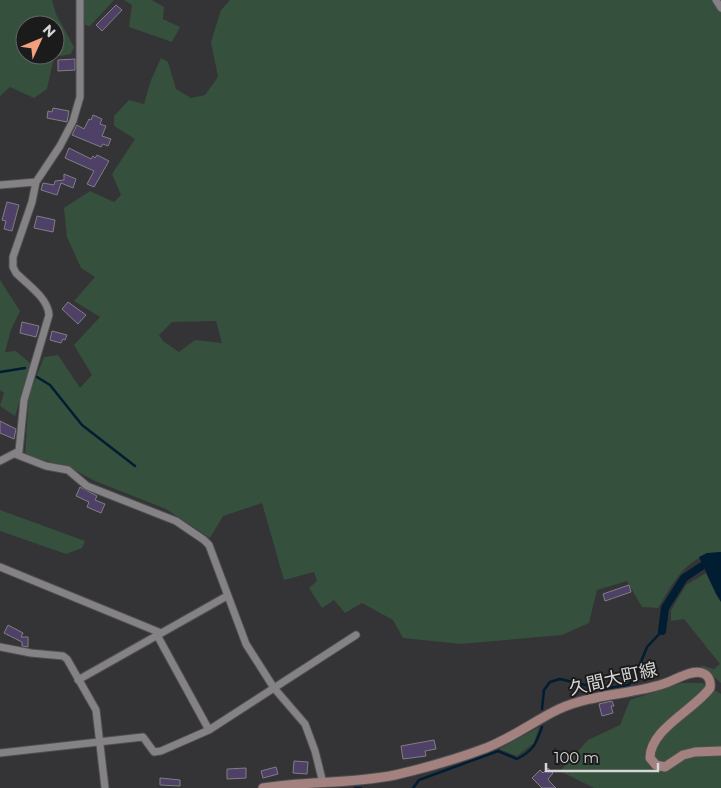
<svg xmlns="http://www.w3.org/2000/svg" width="721" height="788" font-family="Montserrat,'Noto Sans JP',sans-serif">
  <rect width="100%" height="100%" fill="#343336"/>
  <path fill="#36503e" fill-rule="evenodd" d="M0,0H52L56,14L74,47L71,54L54,57L47,89L34,98L10,87L0,96ZM25,25H55V55H25Z
    M82,0H114L90,26L85,25Z
    M124,0H152L164,7L163,19L180,27L172,42L129,27L132,5Z
    M230,0H721V552C686,555 675,581 658,608L642,607L627,581L597,590L589,623L562,635L461,644L403,638L393,620L362,603L345,613L334,600L322,608L309,588L317,581L314,572L284,580L262,503L223,516L210,538L166,509L95,481L69,467L25,455L29,395L44,357L58,355L80,388L92,375L74,345L100,317L74,301L95,277L81,268L67,237L64,208L90,191L114,202L121,195L112,174L135,139L114,126V116L129,100L144,104L151,80L161,58L168,62L176,89L191,98L205,95L218,77L211,42L221,10ZM216,321L222,343L195,340L179,352L163,341L159,335L172,322Z
    M0,280L20,311L11,330L5,352L16,351L31,364L15,416L0,406L4,393L0,390Z
    M0,510L85,541L82,548L66,554L0,531Z
    M706,573L721,602V683L700,665L714,669L720,664L684,619L671,621V610L686,585Z
    M682,683H702L721,694V788H594L560,771L588,740L620,725L630,700Z
    M539,727L534,743L517,756L499,749Z"/>
  <path fill="#001d32" d="M721,552V602L716,594L699,557L707,553Z"/>
  <g fill="none" stroke-linecap="round" stroke-linejoin="round">
    <path stroke="#001d32" stroke-width="2.5" d="M0,372L25,368
      M37,377L50,385L82,425L135,466
      M542,709L544,690L550,682L560,679L602,689L628,685L634,679L647,647L662,631
      M355,788H361
      M413,788L419,780L498,751L517,759C534,750 536,744 542,727"/>
    <path stroke="#001d32" stroke-width="8" d="M662,631L665,608L684,578L702,566"/>
  </g>
  <path fill="#4f4068" stroke="#807f82" d="M116,5L122,10L102,31L96,25Z
    M75,59V70L58,71V60Z
    M53,108L69,111L67,122L47,118L48,111L52,112Z
    M93,115L102,119L100,124L106,126L102,136L111,139L108,146L103,144L101,147L72,135L77,125L84,129L89,119L91,120Z
    M69,148L91,159L93,156L95,158L97,155L109,161L94,187L87,184L94,171L65,158Z
    M64,174L76,179L73,188L61,183L57,195L41,190L43,183L54,185L55,181L64,180Z
    M7,202L19,205L12,231L4,229L6,221L2,220Z
    M37,216L55,220L53,232L34,228Z
    M68,302L86,315L78,324L62,309Z
    M22,322L39,326L36,337L20,333Z
    M52,331L67,335L65,340L63,339L61,343L50,340Z
    M0,421L16,429L14,439L0,433Z
    M80,487L97,496L95,500L105,504L101,513L87,507L89,502L76,496Z
    M629,585L631,592L605,601L603,594Z
    M8,625L23,633L21,637H28V647L22,646V642L4,633Z
    M612,701L614,706H611L613,713L602,716L599,704Z
    M434,740L436,749L425,751L426,756L403,759L401,746Z
    M294,761L308,762L307,774L293,773Z
    M276,767L278,774L263,778L261,771Z
    M246,768V778L227,779V769Z
    M548,768L553,773L548,779L550,782L556,788H542L532,778L540,770L543,773Z
    M160,778L180,780V786L160,785Z"/>
  <g fill="none" stroke-linecap="round" stroke-linejoin="round">
    <defs>
      <path id="street" d="M716,0L721,8
        M0,185L36,182
        M15,454L46,466L68,470L87,486L176,521L204,540L209,545L246,644L274,688L305,724L315,751L323,783
        M0,461L19,451L24,400L49,315C48,298 28,285 16,273L13,267V257L32,202L36,182L60,146L73,121L80,97V0
        M0,567L161,633
        M157,635L209,730
        M0,647L31,653L63,656L67,659L96,710L105,788
        M78,680L227,596
        M0,753L143,737L154,752L161,751L209,730L356,635"/>
      <path id="secondary" d="M263,788C306,781 351,784 395,775C425,768 457,759 486,748C512,738 534,721 559,709C592,694 629,695 663,684C674,681 691,669 702,673C709,675 711,682 710,688C694,710 650,729 650,758L656,765L665,767L683,755L695,752L721,751"/>
    </defs>
    <use href="#street" stroke="#504f51" stroke-width="9"/>
    <use href="#secondary" stroke="#504f51" stroke-width="11"/>
    <use href="#street" stroke="#848285" stroke-width="7"/>
    <use href="#secondary" stroke="#a2817e" stroke-width="9"/>
  </g>
  <g text-anchor="middle" stroke-width="4" stroke-linejoin="round" paint-order="stroke">
    <g font-size="18" fill="#d6d5d7" stroke="#1c1b1c">
      <text transform="translate(613 679) rotate(-13)" y="6">久間大町線</text>
    </g>
  </g>
  <g transform="translate(40 40) rotate(46)"><circle r="24" fill="#1c1b1c" stroke="#666567"/>
  <path d="M0-4L9 19L0 12L-9 19Z" fill="#f2a080"/>
  <text y="-8" font-size="14" font-weight="bold" text-anchor="middle" fill="#d6d5d7">N</text>
  </g>
  <path d="M546 763v8h112v-8" fill="none" stroke="#d6d5d7" stroke-width="2.5"/>
  <text x="554" y="763" font-size="15" fill="#d6d5d7" stroke="#1c1b1c" stroke-width="4" paint-order="stroke">100 m</text>
</svg>
